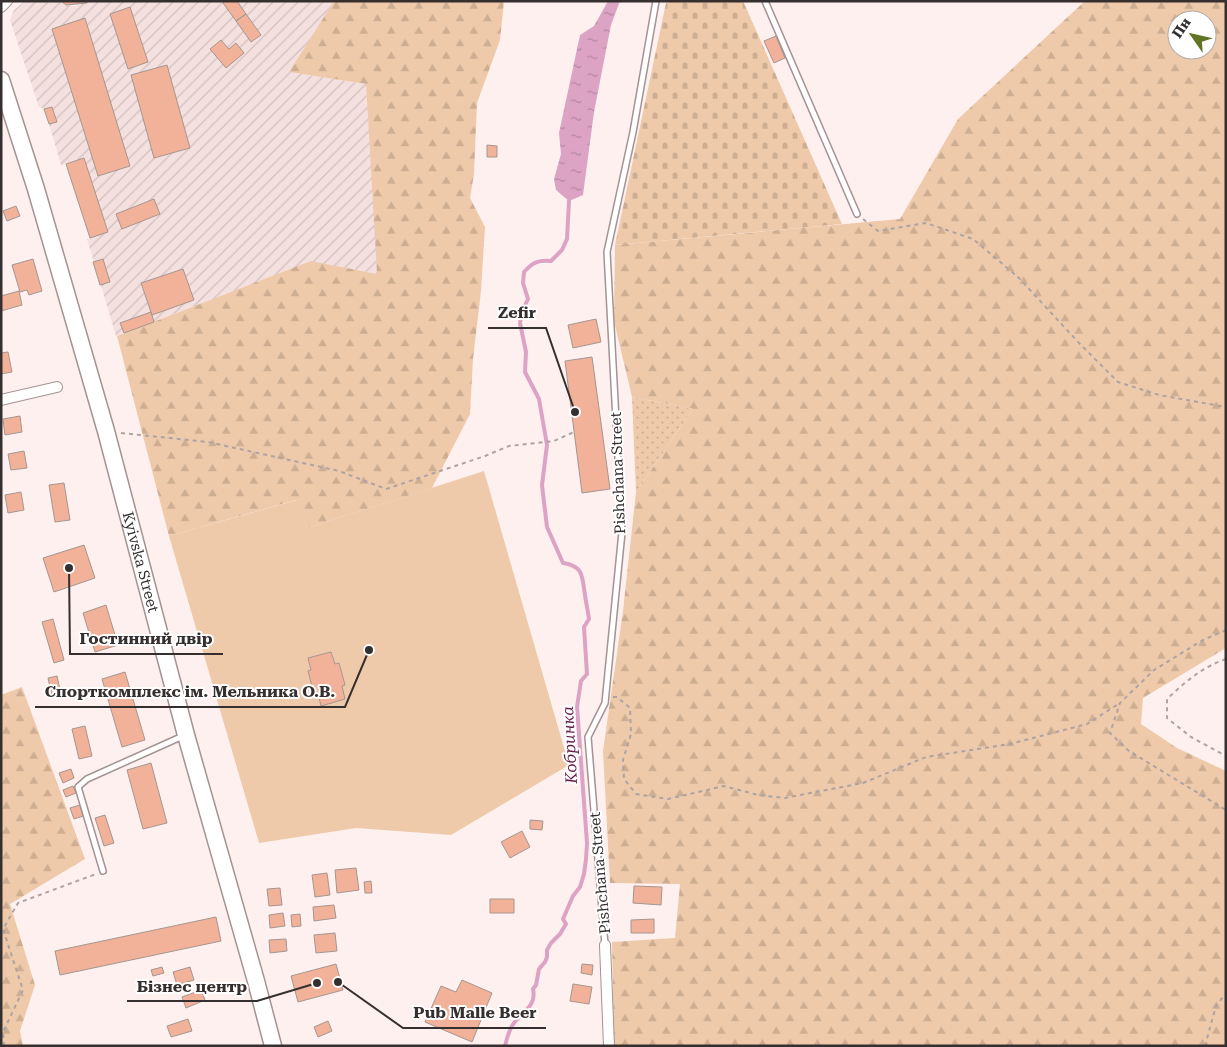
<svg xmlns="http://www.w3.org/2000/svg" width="1227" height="1047" font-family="'Roboto Serif',serif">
  <defs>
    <pattern id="industrial-furrows" width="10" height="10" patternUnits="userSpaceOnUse" patternTransform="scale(1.25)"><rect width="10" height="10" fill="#f4e0de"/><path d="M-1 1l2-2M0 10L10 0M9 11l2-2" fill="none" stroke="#d2c0bf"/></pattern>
    <pattern id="forest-firs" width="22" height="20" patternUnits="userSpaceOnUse" patternTransform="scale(1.25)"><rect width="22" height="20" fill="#efcaaa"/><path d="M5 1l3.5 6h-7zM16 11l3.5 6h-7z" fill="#ceae93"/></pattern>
    <pattern id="cemetery-stones" width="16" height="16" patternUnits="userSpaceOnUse" patternTransform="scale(1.25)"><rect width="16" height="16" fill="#efcaaa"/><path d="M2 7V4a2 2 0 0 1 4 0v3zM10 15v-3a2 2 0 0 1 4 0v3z" fill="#ceae93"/></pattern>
    <pattern id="park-dots" width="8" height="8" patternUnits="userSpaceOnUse" patternTransform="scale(1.25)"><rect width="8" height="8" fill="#efcaaa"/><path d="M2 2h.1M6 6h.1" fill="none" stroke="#ceae93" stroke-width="1.8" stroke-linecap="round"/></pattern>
    <pattern id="water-ripples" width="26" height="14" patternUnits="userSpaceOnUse" patternTransform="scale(1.25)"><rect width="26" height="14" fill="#dda3c5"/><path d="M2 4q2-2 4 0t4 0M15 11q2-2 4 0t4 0" fill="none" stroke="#b485a0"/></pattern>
  </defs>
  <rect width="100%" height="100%" fill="#fef0ef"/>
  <path fill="url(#industrial-furrows)" d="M25,1H61L66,5L74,6L95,1H334L290,72L366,84L378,274L311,262L116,336L87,239L90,238L66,164L61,165L49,124L57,122L52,107L44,109L39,107L10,20L14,10Z"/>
  <path fill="#efcaaa" d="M484,471L569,765L451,835L356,828L259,843L169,536L297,500L307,528Z"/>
  <path fill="url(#forest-firs)" fill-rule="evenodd" d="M334,1H504L500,40L477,103L474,174L470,198L485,227L481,291L473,359L470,414L432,488L307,528L296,500L169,536L117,336L311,261L377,274L366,84L289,72Z
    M1085,1H1226V648L1143,698L1141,724L1177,748L1226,771V1046H614L612,942L675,938L680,884L610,883L603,751L623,611L636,492L693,409L632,397L614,321L615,245L900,219L958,119ZM1177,20H1207V50H1177Z
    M22,687L85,859L10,904L35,985L20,1031L23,1046H1V695Z"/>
  <path fill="url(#cemetery-stones)" d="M675,1H743L842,224L615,245L666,3Z"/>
  <path fill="url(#park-dots)" d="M632,397L693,409L636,492Z"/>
  <path fill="url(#water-ripples)" d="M608,1H620L611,25L594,112L583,195L569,201L556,190L554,179L561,154L559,133L580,35L594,26Z"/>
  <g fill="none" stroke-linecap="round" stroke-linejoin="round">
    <path stroke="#dda3c5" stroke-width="4" d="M505,1046C507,1038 509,1029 514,1023C522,1012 537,1006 533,989L536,985L539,969L545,962L547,957V950L551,943L560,934L566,924L563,919L573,896L580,887L584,874L586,859L587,843L577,707L581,681L587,674L584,627L589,619C588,611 586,603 585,595C582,577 584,566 563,563L547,527L542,485L547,445L539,399L525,372L526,352L520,323L522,312L528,299L523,283L524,272C533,262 538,260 551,261L562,250L567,239L569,201"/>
  </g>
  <path fill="#f1b299" stroke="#a59690" d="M61,1H87V3L66,5Z
    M225,1H237L246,14L236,21L223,3Z
    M130,7L148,62L128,69L110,14Z
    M246,14L261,35L251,42L236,21Z
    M85,18L130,166L98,176L52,29Z
    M776,36L785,58L774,63L764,41Z
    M221,40L229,49L236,43L244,53L226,68L210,49Z
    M167,65L190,148L154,158L131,75Z
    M52,107L57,122L49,124L44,109Z
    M487,145L497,146V157H487Z
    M84,158L108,232L90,238L66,164Z
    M154,199L160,214L122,229L116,214Z
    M16,206L20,216L7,221L3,211Z
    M33,259L42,291L29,295L27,290L20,292L12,265Z
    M103,259L110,282L100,285L93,262Z
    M183,269L194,300L152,315L141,283Z
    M19,291L22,305L1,311V296Z
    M151,312L154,322L124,333L120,323Z
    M596,319L601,342L573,348L568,325Z
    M8,352L12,372L1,374V353Z
    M592,357L610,489L582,493L565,361Z
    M20,416L22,432L5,435L3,419Z
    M24,451L27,468L11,470L8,454Z
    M64,483L70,520L55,522L49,485Z
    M21,492L24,510L8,513L5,495Z
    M84,545L95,578L54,592L43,558Z
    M106,605L118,645L95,652L83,613Z
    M53,619L64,660L54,663L42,622Z
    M331,652L335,664L339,663L345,685L342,686L345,699L321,706L318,693L314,694L308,671L311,670L308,658Z
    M125,672L145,740L122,747L102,679Z
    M57,676L61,694L52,696L48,678Z
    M85,726L92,756L79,759L72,729Z
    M151,763L167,823L143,829L127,770Z
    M71,769L74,778L63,783L59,773Z
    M73,786L76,793L66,797L63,790Z
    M80,805L83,816L74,819L70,808Z
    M105,815L114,843L104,846L95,818Z
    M530,820L543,821L542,830L530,829Z
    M522,831L530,847L510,858L501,842Z
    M356,868L359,890L337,893L335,870Z
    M327,873L330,895L315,897L312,875Z
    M371,881L372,893H365L364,882Z
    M634,886L662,887L661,905L633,903Z
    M280,888L282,905L269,906L267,889Z
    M490,899H514V913H490Z
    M334,905L336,918L314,921L313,907Z
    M283,913L285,926L270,928L269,915Z
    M300,914L301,926L292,927L291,915Z
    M216,917L221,941L60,975L55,951Z
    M654,919V933H631V920Z
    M335,933L337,951L316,953L314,935Z
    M286,939L287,951L270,953L269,940Z
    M336,964L343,990L298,1002L291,976Z
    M582,964L593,965L592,975L581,973Z
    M162,967L164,973L153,976L151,970Z
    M190,967L194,980L177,985L173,972Z
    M462,980L492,993L472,1042L425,1022L441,986L456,992Z
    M573,984L592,987L589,1004L570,1001Z
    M201,990L205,1000L186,1008L182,997Z
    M188,1019L192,1031L171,1037L167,1026Z
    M328,1021L332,1031L318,1037L314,1027Z"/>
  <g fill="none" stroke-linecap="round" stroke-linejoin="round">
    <defs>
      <path id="service" d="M765,1L857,214
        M103,871L78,787L87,779L183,736
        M605,945L588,737L605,703L622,532L607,252L633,132L656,1"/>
      <path id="minor" d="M1,7L7,1
        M1,400L57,387
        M605,945L609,1046"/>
      <g id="primary">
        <path id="s1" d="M1,80L36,189L106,431L186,735L256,981L273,1046"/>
      </g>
    </defs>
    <use href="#service" stroke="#a39392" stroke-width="8"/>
    <use href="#minor" stroke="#a39392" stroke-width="12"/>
    <use href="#primary" stroke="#a39392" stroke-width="19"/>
    <path stroke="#aea3a3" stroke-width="2" stroke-dasharray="4 4" stroke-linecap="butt" d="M863,219L878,231L926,223L973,239L1018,277L1079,343L1118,382L1159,395L1226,407
      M121,433L208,442L339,471L386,489L485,456L509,446L554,441L574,432
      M1226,630L1203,640L1154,670L1120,703L1110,733L1129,751L1226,810
      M1226,659C1202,667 1184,683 1167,699V718L1191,737L1226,756
      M613,697H617L630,708L631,734L623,760L624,779L636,794L668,799L724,786L758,795L785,798L863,783L926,757L1010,744L1087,724L1120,703
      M4,1046L3,1032L23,990L3,929L18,903L96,874
      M1207,1046L1206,1042L1216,1006L1226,993"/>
    <use href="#service" stroke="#fff" stroke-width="5"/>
    <use href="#minor" stroke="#fff" stroke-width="10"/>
    <use href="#primary" stroke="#fff" stroke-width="16"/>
  </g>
  <g text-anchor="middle" stroke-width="4" stroke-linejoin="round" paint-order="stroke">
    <g font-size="15" fill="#362f2f" stroke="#fff">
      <text transform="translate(618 473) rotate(-92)" y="5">Pishchana Street</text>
      <text dy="5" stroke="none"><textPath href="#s1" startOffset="502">Kyivska Street</textPath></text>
      <text transform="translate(600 873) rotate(-95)" y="5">Pishchana Street</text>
    </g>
    <g font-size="16" font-style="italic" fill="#631f4c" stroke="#fff">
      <text transform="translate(569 745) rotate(-93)" y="6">Кобринка</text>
    </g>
  </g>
  <path fill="none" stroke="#362f2f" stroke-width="2" d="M575 412L546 328H488M69 568L70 654H223M369 650L345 707H35M317 983L257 1001H127M338 982L403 1028H546"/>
  <g fill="#362f2f" stroke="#fff" stroke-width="2">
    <circle cx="575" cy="412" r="5"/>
    <circle cx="69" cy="568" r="5"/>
    <circle cx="369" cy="650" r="5"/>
    <circle cx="317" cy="983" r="5"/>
    <circle cx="338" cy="982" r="5"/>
  </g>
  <g font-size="16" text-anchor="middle" font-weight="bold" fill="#362f2f" stroke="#fff" stroke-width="4" stroke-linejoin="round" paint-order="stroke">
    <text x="517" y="318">Zefir</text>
    <text x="146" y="644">Гостинний двір</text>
    <text x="190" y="697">Спорткомплекс ім. Мельника О.В.</text>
    <text x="192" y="992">Бізнес центр</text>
    <text x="475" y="1018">Pub Malle Beer</text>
  </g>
  <rect width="1227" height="1047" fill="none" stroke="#362f2f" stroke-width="5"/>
  <g transform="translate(1192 35) rotate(304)"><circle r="24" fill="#ffffff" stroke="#afacac"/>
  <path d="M0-4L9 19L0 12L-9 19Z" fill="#617423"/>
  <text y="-8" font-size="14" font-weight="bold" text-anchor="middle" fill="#362f2f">Пн</text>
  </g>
</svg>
